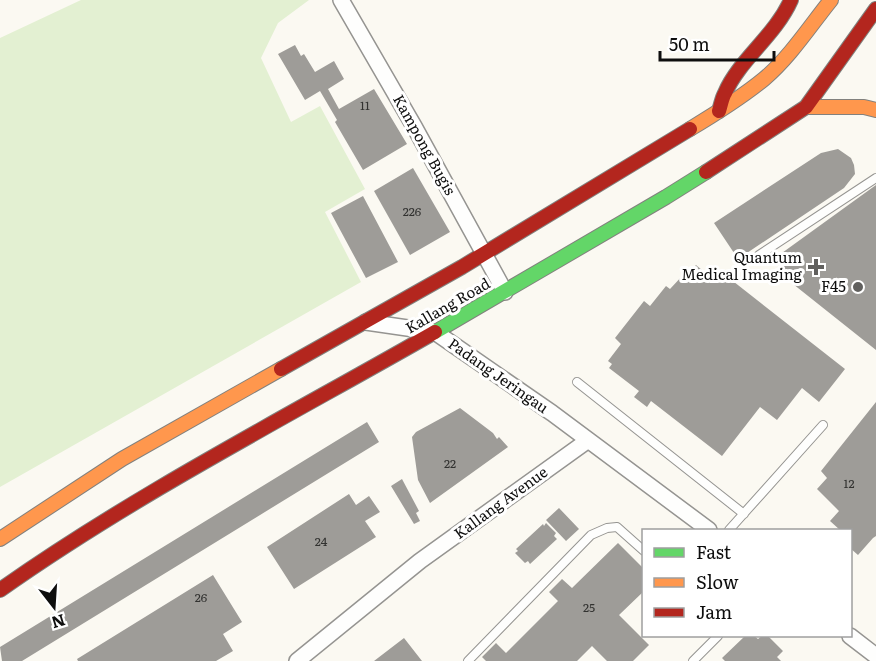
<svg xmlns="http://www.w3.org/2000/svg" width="876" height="661" font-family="Literata,serif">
  <rect width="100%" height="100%" fill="#fbf9f2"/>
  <path fill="#e3f0d2" d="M81,0H309L278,23L261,58L291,122L320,106L365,189L325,212L361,282L0,487V38Z"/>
  <path fill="#9e9c98" d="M295,45L301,56L304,54L315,72L334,61L344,79L328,89L339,109L374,89L407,144L363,170L335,122L337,120L320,91L305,100L278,54Z
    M838,149L851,158L854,165L855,174L844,188L738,259L714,223L821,153Z
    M413,168L450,232L410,255L374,191Z
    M876,185V350L793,284L775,258Z
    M363,196L398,262L366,278L331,213Z
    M696,265L709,276L715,267L845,369L819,402L802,388L777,420L760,407L722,456L651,401L647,407L634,397L639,391L609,368L612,364L608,361L621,344L615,338L644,301L650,306L666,286L670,289L684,274L687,276Z
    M876,402V536L873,538L858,555L850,548V530H840L830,521L839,511L817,489L827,478L821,471Z
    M460,408L493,433L497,439L499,437L508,447L430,503L418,480L412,437L416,432Z
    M367,422L379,442L22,661H2L0,647Z
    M402,479L419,511L416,513L420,521L414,524L391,486Z
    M349,494L356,505L369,496L380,512L365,521L376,537L294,589L267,547Z
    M559,508L579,529L566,541L546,520Z
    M546,523L556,533L554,536L557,539L530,564L528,561L525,563L515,553L518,551L516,549L543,524L544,526Z
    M618,543L644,569V591L619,615L649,645L633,661H607L592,646L577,661H486L482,657L496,643L506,653L558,601L549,592L562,579L572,588Z
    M213,575L242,622L223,634L233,651L216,661H78L77,659Z
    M745,636H754L758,639L762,636H768L783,651L777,657L781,661H725L722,658Z
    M404,638L422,661H374Z"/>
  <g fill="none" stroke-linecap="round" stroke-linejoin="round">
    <defs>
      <path id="lane" d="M759,255L876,178
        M577,382L744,514
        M729,530L823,425
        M468,661L591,535L607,528L617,527L644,551
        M693,661L718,636"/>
      <path id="street" d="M341,0L415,128L505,292
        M366,322L435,332L552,413L709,530
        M850,636L876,656
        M297,661L420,561L587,441"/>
      <path id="fast" d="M435,332L666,197L706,172"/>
      <path id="slow" d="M806,107H864L876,110
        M690,129C715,114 741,98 764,79C790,57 810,26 831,0
        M0,539L122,459L281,369"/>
      <path id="jam" d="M719,111C721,105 722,98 725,93C739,60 775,36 791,0
        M706,172L806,107L876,9
        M281,369L462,267L690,129
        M0,590C136,494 290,415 435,332"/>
    </defs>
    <use href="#lane" stroke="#959491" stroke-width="10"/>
    <use href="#street" stroke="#959491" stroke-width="18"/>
    <use href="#fast" stroke="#82817e" stroke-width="16"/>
    <use href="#slow" stroke="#82817e" stroke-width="16"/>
    <use href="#jam" stroke="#82817e" stroke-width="16"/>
    <use href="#lane" stroke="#fefefd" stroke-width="8"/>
    <use href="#street" stroke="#fefefd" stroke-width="15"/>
    <use href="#fast" stroke="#63d668" stroke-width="14"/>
    <use href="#slow" stroke="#ff974d" stroke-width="14"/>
    <use href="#jam" stroke="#b3261e" stroke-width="14"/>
  </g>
  <g fill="#61605e" stroke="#fff" stroke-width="2">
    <path d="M813 258h6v6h6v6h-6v6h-6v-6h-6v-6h6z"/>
    <circle cx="858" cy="287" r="6"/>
  </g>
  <g text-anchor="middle" stroke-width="6" stroke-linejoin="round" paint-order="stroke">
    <g font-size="12" fill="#323230">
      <text x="365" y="110">11</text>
      <text x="412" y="216">226</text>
      <text x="450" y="468">22</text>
      <text x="849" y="488">12</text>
      <text x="321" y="546">24</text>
      <text x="201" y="602">26</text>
      <text x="589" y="612">25</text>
    </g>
    <g font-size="15" fill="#0e0e0e" stroke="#fff">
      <text transform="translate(424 145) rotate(61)" y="5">Kampong Bugis</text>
      <text transform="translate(448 306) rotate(-30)" y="5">Kallang Road</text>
      <text transform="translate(498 376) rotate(35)" y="5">Padang Jeringau</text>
      <text transform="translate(501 503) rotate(-36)" y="5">Kallang Avenue</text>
    </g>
    <g font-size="15" fill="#0e0e0e" stroke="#fff" text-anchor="end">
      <text x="802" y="263">Quantum<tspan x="802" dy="17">Medical Imaging</tspan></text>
      <text x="846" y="292">F45</text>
    </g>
  </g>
  <rect x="642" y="529" width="210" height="108" fill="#ffffff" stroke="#9f9f9f" stroke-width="1.5"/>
  <rect x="654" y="548" width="30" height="9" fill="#63d668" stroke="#9f9f9f" stroke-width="1.5"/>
  <text x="696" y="559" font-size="18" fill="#0e0e0e">Fast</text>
  <rect x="654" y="578" width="30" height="9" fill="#ff974d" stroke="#9f9f9f" stroke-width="1.5"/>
  <text x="696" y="589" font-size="18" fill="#0e0e0e">Slow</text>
  <rect x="654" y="608" width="30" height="9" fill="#b3261e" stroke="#9f9f9f" stroke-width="1.5"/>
  <text x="696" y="619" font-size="18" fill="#0e0e0e">Jam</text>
  <g transform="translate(54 607) rotate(163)" stroke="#ffffff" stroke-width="4.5" paint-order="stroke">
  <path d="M0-4.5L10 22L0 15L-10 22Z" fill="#0e0e0e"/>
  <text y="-9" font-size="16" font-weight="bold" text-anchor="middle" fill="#0e0e0e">N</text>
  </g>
  <path d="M660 51v9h114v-9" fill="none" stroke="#0e0e0e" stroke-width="3"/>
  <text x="669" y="51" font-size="18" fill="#0e0e0e" stroke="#ffffff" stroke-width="4.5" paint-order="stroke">50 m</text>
</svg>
